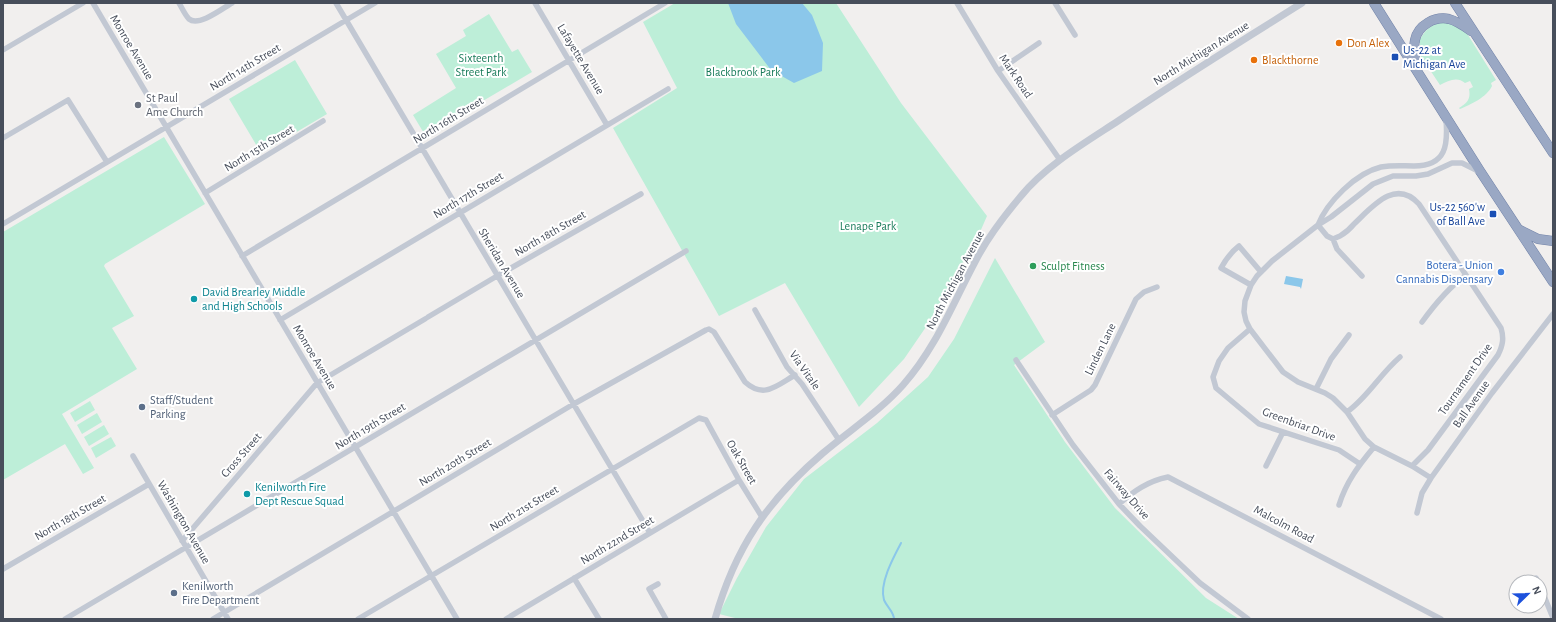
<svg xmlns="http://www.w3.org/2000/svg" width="1556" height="622" font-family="'Alegreya Sans',sans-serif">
  <rect width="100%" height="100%" fill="#f1efee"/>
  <path fill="#bdeed8" d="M675,3H836L901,103L987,216L980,232L928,324L904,359L859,407L785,283L719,316L613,128L677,88L643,22Z
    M489,14L512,52L518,49L532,72L425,135L413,115L456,88L436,54L466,36L463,30Z
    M1444,22L1462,28L1468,35L1496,80L1491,83L1492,86C1487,97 1470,105 1460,109L1459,108C1467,103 1471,99 1469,89L1473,87L1470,81L1465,83C1457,76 1448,81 1440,85L1420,55V43H1418C1424,31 1430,24 1444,22Z
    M295,60L327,114L261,153L229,99Z
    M164,137L205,204L105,264L104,266L134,316L112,328L137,369L62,414L94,468L83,474L65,444L3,480V232Z
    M995,258L1045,342L1014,365L1065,442L1115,508L1206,598L1239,619H739L719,614L737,578L766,527L804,479L877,423L928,377L954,339Z
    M90,401L95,410L75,422L70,413Z
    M97,413L102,422L82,434L77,425Z
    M104,425L109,434L89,446L84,437Z
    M111,437L116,446L96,458L91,448Z"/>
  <path fill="#8bc7ea" d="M728,3H802L812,15L823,43L822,71L794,83L771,70L736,24Z
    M1286,276L1303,279L1301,289L1300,287L1284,284Z"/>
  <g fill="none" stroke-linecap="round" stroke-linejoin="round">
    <path stroke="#8bc7ea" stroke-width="2" d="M894,619C894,612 887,607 884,600C879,584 893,558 901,543"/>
    <defs>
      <path id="trunk" d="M1374,3L1480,171L1553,282
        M1455,3L1553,153
        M1416,68C1415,59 1413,49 1415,40C1418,25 1435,16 1449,19C1457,21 1464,26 1471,31
        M1520,230L1538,239L1553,241"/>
    </defs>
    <use href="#trunk" stroke="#7283a8" stroke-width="10"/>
    <path stroke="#c2c8d3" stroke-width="5.5" d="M93,3L457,619
      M179,3C182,8 185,15 189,19C199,27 223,8 232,3
      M336,3L650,533
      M535,3L607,125
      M957,3L998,71L1060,160
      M1055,3L1075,35
      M3,50L83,3
      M998,71L1039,43
      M3,138L68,100L107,162
      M205,193L323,121
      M3,224L375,3
      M1318,225L1327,236L1333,239L1340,236C1345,233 1350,229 1354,224C1372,207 1395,178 1419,204L1501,328C1504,338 1503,345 1498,355L1428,450L1412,466
      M1318,225C1327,202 1356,173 1381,167C1393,165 1402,166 1414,166C1447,166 1448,144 1446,119
      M1333,239L1337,249L1362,276
      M242,256L665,3
      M1251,285L1221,268C1226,259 1231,252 1239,246L1261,272
      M755,310L787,367L802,384L839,440
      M428,317L497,276L641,194
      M280,320L668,89
      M1422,322C1435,304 1448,288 1466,275
      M1250,329L1228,348L1219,361L1213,377L1216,388L1259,424L1339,450L1360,464
      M1016,360L1073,445L1119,504L1140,526L1200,583L1248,619
      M1316,389L1331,359L1349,335
      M1347,412C1368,397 1380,374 1400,357
      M1052,415L1091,390L1095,385L1136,299L1144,292L1157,287
      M133,456L228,619
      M1266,466L1283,432
      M1431,478L1412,466L1374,447L1365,439L1347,412L1333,398L1325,393L1298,382L1283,372L1250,329L1246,321L1244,312L1245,301L1251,285L1257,276L1272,261L1318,225L1331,217L1373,184L1393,176H1416L1428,174L1452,163H1462L1478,171
      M1119,504C1134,491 1148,481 1168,477L1441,619
      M1339,505C1346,482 1359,465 1374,447
      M1417,513L1422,493L1431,478L1492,393L1553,314
      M182,541L317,383L425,319
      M3,569L149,484
      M574,578L599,619
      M1536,578L1538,582
      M658,584L649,589L666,619
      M1540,586L1553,618
      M65,619L686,251
      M213,619L572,405L706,330L709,329L714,332L745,382C764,399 776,386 795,375
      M358,619L699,418L706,420L739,480L762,517
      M506,619L739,480"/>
    <path stroke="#c2c8d3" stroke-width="7" d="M715,619C735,548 767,501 823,453C850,430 880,411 903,385C936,348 953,303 976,260C988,237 1004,216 1021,196C1045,166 1086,142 1118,121C1178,80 1240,42 1302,3"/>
    <use href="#trunk" stroke="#9aa8c4" stroke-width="9"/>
  </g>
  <g fill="#e8710a" stroke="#fff" stroke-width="1.5">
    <circle cx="1339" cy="43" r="4"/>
    <circle cx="1254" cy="60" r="4"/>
  </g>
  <g fill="#1a4fb4" stroke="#fff" stroke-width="1.5">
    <rect x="1391" y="53" width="8" height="8" rx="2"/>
    <rect x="1489" y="210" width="8" height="8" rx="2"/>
  </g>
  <circle fill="#6b7280" stroke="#fff" stroke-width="1.5" cx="138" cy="105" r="4"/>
  <circle fill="#2e9e5b" stroke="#fff" stroke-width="1.5" cx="1033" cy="266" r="4"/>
  <circle fill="#3f7fe0" stroke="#fff" stroke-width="1.5" cx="1501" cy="272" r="4"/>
  <g fill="#0f9aa8" stroke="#fff" stroke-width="1.5">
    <circle cx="194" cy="299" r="4"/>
    <circle cx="247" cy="494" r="4"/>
  </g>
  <g fill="#5c6f8a" stroke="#fff" stroke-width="1.5">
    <circle cx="142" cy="407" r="4"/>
    <circle cx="174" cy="593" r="4"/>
  </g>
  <g text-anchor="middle" stroke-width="4" stroke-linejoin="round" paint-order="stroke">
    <g font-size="12" fill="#c56008" stroke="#fff" text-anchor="start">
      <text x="1347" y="47">Don Alex</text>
      <text x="1262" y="64">Blackthorne</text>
    </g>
    <g font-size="12" fill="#474e5b" stroke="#fff">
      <text transform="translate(132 47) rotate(59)" y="4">Monroe Avenue</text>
      <text transform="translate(1201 53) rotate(-32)" y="4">North Michigan Avenue</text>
      <text transform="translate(581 59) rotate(59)" y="4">Lafayette Avenue</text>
      <text transform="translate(245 67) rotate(-31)" y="4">North 14th Street</text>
      <text transform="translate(1016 76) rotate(56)" y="4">Mark Road</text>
      <text transform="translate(448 120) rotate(-31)" y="4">North 16th Street</text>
      <text transform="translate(259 148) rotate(-31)" y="4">North 15th Street</text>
      <text transform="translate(468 195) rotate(-31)" y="4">North 17th Street</text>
      <text transform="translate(550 233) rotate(-30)" y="4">North 18th Street</text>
      <text transform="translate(502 263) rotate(59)" y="4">Sheridan Avenue</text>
      <text transform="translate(955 280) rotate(-62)" y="4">North Michigan Avenue</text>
      <text transform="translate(1100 349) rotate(-64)" y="4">Linden Lane</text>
      <text transform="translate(315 357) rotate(59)" y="4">Monroe Avenue</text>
      <text transform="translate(805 370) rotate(55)" y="4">Via Vitale</text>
      <text transform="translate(1465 379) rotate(-55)" y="4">Tournament Drive</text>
      <text transform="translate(1471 404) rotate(-55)" y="4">Ball Avenue</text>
      <text transform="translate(1299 424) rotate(20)" y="4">Greenbriar Drive</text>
      <text transform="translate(370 426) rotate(-31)" y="4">North 19th Street</text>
      <text transform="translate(241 455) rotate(-49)" y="4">Cross Street</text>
      <text transform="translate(455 462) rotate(-31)" y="4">North 20th Street</text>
      <text transform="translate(742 462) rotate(60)" y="4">Oak Street</text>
      <text transform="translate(1127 494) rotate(49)" y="4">Fairway Drive</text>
      <text transform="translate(524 508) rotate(-31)" y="4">North 21st Street</text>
      <text transform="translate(70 517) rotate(-30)" y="4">North 18th Street</text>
      <text transform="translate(184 522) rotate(60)" y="4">Washington Avenue</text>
      <text transform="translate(1284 524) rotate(28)" y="4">Malcolm Road</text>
      <text transform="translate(617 540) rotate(-31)" y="4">North 22nd Street</text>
    </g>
    <g font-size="12" fill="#164399" stroke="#fff" text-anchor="start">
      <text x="1403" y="54">Us-22 at<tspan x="1403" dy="14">Michigan Ave</tspan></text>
      <text x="1485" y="211" text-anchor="end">Us-22 560'w<tspan x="1485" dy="14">of Ball Ave</tspan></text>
    </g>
    <g font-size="12" fill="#197b5a" stroke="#fff">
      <text x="481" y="62">Sixteenth<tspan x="481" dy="14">Street Park</tspan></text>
      <text x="743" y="76">Blackbrook Park</text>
      <text x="868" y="230">Lenape Park</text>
    </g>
    <g font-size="12" fill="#5b616d" stroke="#fff" text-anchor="start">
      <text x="146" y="102">St Paul<tspan x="146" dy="14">Ame Church</tspan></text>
    </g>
    <g font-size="12" fill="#366cbe" stroke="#fff" text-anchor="end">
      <text x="1493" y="269">Botera - Union<tspan x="1493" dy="14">Cannabis Dispensary</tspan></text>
    </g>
    <g font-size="12" fill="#27864d" stroke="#fff" text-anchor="start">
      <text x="1041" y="270">Sculpt Fitness</text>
    </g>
    <g font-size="12" fill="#0d838f" stroke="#fff" text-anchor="start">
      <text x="202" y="296">David Brearley Middle<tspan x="202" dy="14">and High Schools</tspan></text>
      <text x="255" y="491">Kenilworth Fire<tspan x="255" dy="14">Dept Rescue Squad</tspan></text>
    </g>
    <g font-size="12" fill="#4e5e75" stroke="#fff" text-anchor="start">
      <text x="150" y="404">Staff/Student<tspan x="150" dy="14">Parking</tspan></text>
      <text x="182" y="590">Kenilworth<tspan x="182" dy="14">Fire Department</tspan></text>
    </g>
  </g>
  <rect width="1556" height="622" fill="none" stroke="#474e5b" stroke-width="8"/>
  <g transform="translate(1528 594) rotate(67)"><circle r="19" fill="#ffffff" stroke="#b5b8bd"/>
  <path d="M0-3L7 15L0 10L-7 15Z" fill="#1d51dc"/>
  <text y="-6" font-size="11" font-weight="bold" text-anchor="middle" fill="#474e5b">N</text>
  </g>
</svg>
